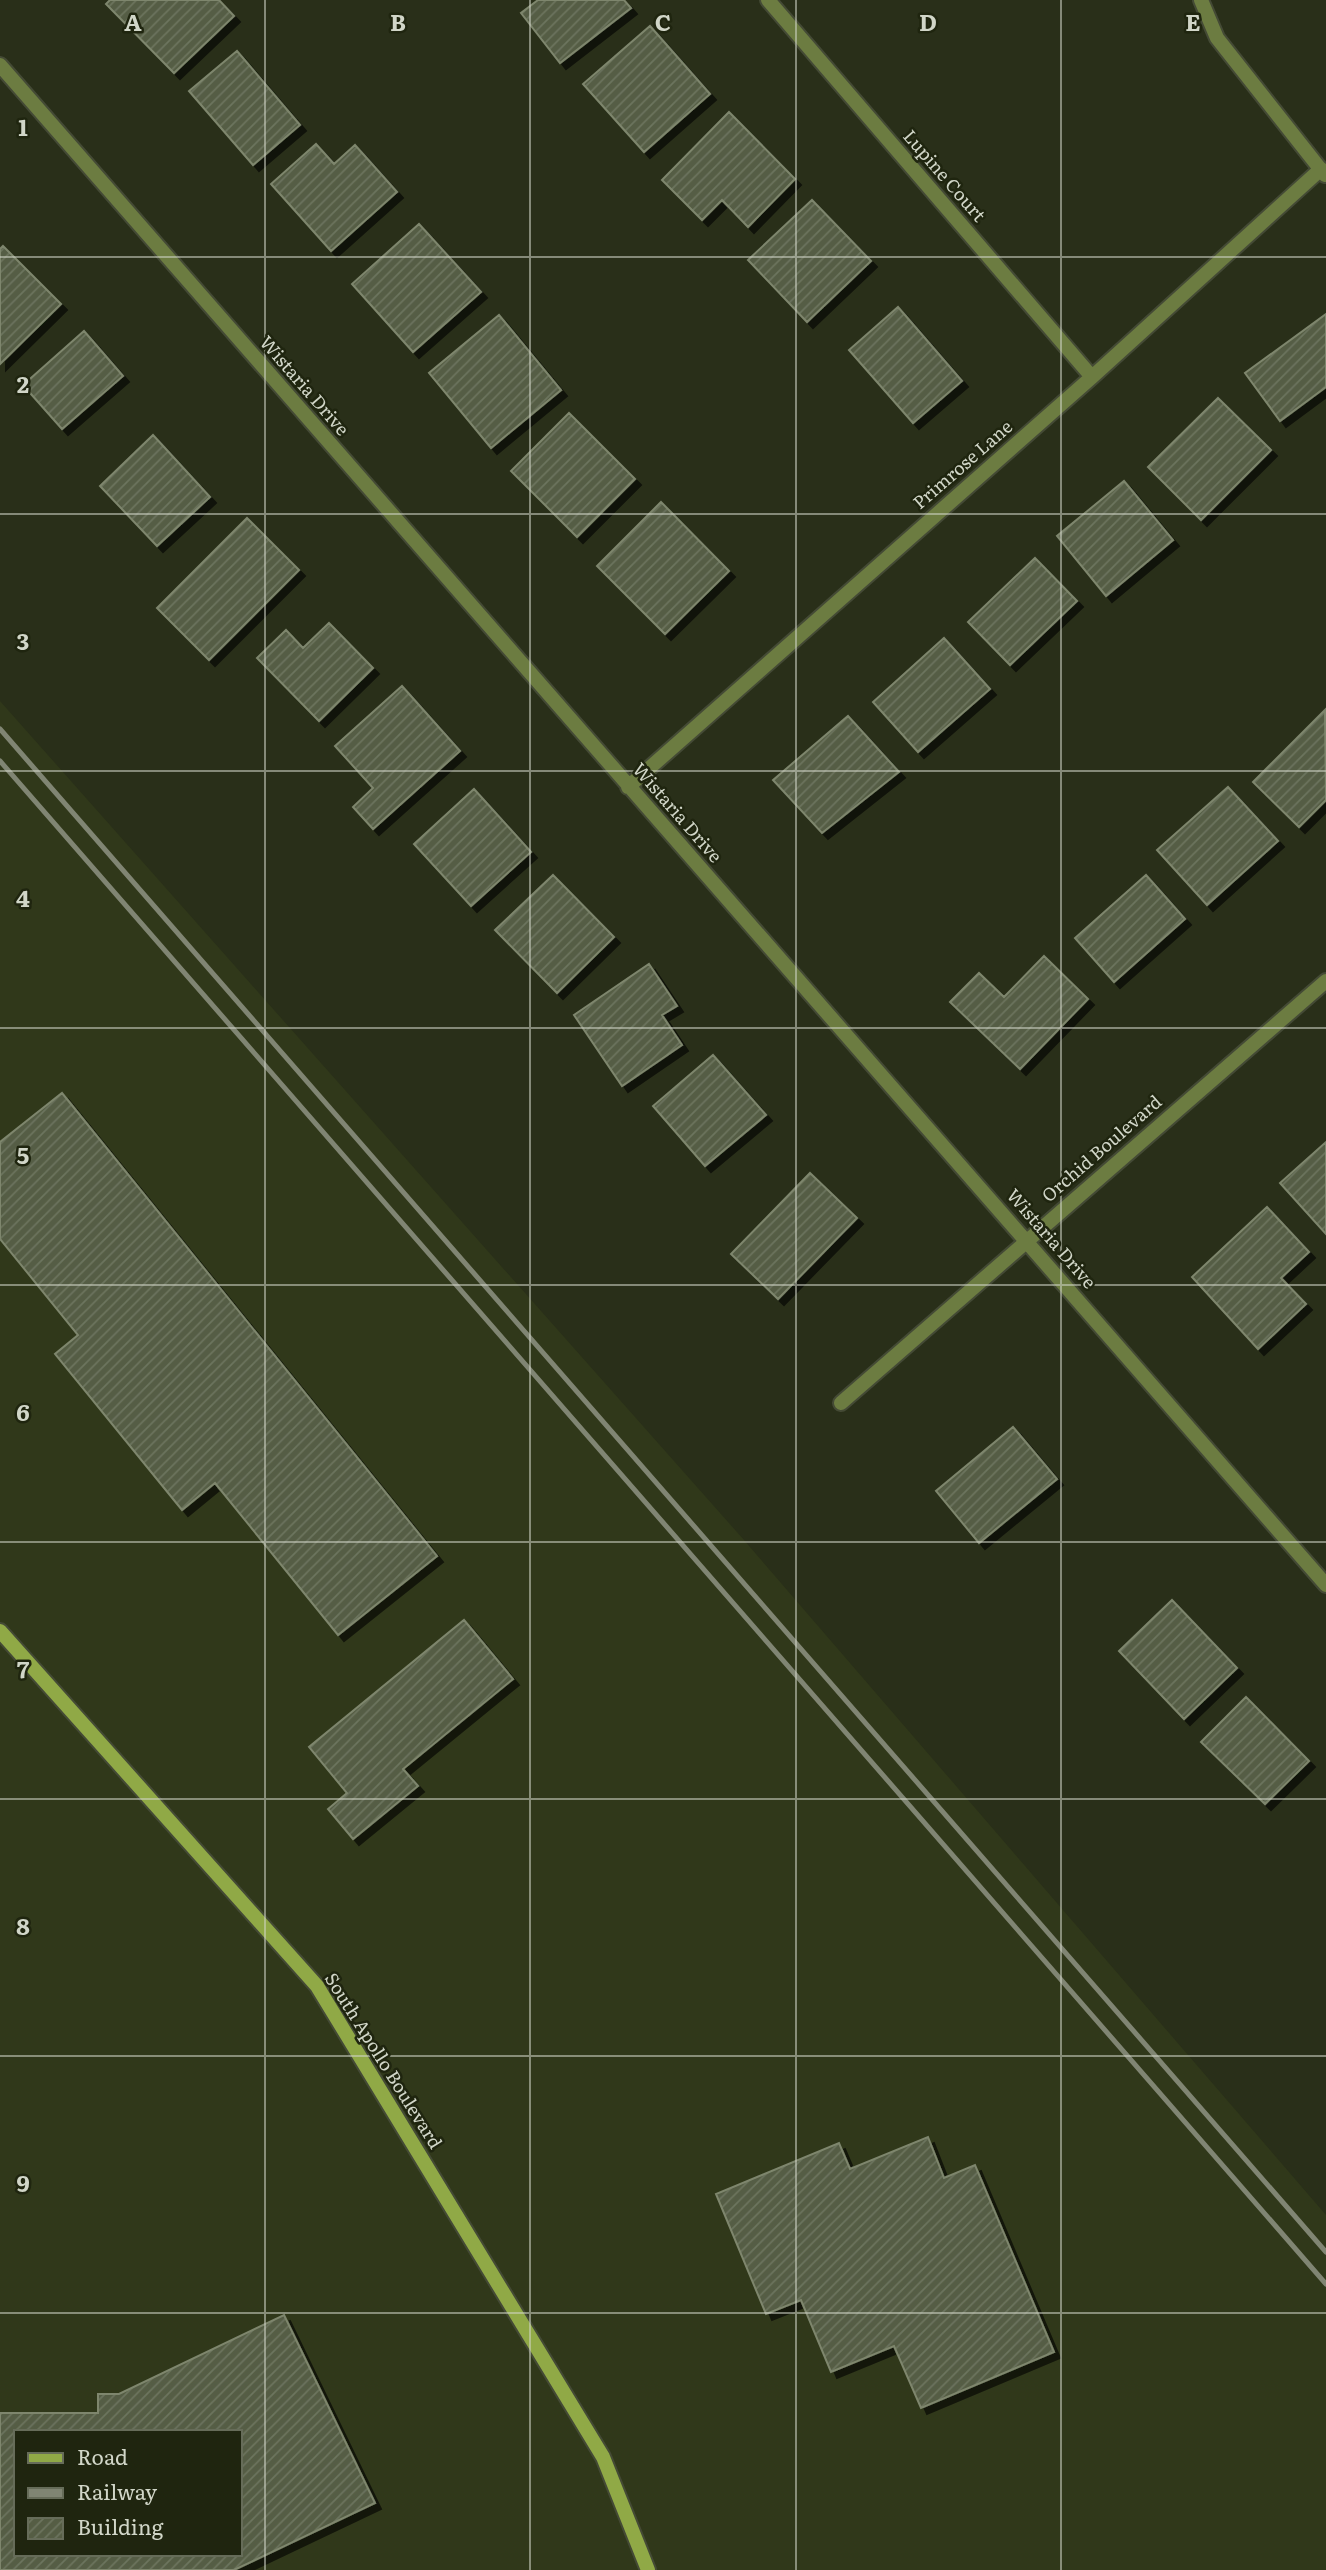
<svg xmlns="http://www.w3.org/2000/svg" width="1326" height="2570" font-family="Literata,serif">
  <defs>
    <pattern id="building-hatch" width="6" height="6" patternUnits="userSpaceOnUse" patternTransform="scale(1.75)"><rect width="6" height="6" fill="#555d44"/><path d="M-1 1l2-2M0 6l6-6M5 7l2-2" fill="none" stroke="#6c745e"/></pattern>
    <filter id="shadow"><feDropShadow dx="6" dy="6" stdDeviation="0" flood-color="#0009"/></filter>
  </defs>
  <rect width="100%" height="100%" fill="#292f19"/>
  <path fill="#30381a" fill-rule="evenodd" d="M0,701L744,1540L1326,2215V2570H0ZM16,2432H240V2554H16Z"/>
  <path fill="url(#building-hatch)" stroke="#7e866d" stroke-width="2" fill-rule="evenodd" filter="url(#shadow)" d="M110,0H219L234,16L174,73L106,4Z
    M538,0H624L631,8L560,63L521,13Z
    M650,26L710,94L644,152L583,84Z
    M237,51L300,125L253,165L189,91Z
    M729,112L795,179L748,227L722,200L702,220L662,180Z
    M316,144L334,164L355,145L397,192L331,251L271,184Z
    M812,200L871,261L807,322L748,260Z
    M419,224L481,292L413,352L352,284Z
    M3,246L61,304L0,364V249Z
    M898,307L962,381L913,423L849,350Z
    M1326,314V387L1280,421L1245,373Z
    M499,315L561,390L491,448L429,373Z
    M84,331L123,376L62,429L23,385Z
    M1218,398L1271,450L1201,520L1148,467Z
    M569,413L635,479L577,537L511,471Z
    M153,435L210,497L157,546L100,486Z
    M1124,481L1173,540L1106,596L1057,536Z
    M661,502L729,571L665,634L597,566Z
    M247,518L299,570L209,660L157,608Z
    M1035,558L1077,601L1010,665L968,622Z
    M329,623L373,668L319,721L257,658L286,630L303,648Z
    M944,638L990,689L918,752L873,702Z
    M402,686L460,751L373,829L353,807L373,788L335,746Z
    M1325,710L1326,800L1299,827L1253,782Z
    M848,716L899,772L822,833L773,780Z
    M1228,787L1278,841L1207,905L1157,850Z
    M474,789L531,852L471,906L414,844Z
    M553,875L614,937L557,993L495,930Z
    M1146,875L1185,919L1114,982L1075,938Z
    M1044,956L1088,999L1020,1069L950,1002L979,973L1004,997Z
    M649,964L677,1006L662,1015L682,1045L622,1086L574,1015Z
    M713,1055L766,1115L705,1166L653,1106Z
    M62,1093L437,1556L338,1635L215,1483L182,1510L55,1354L78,1335L0,1239V1142Z
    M1326,1142V1234L1280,1183Z
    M810,1173L857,1218L778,1299L731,1254Z
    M1267,1207L1309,1252L1281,1278L1306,1304L1258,1349L1192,1277Z
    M1013,1427L1057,1479L979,1543L936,1491Z
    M1172,1600L1237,1668L1184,1719L1119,1651Z
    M464,1620L513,1679L403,1769L418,1786L353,1839L328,1809L347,1793L309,1747Z
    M1246,1697L1309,1761L1265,1804L1201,1742Z
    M928,2137L944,2178L975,2165L1054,2352L921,2408L894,2346L831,2372L801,2300L766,2314L716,2194L839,2143L850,2169Z
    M284,2315L375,2503L234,2570H0V2413H98V2394H119ZM16,2432H240V2554H16Z"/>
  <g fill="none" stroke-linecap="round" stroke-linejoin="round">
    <defs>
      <path id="street" d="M768,0L1092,377
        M1201,0L1217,38L1325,175
        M0,65L1326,1585
        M628,787L1092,377L1321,169
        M841,1403L1326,981"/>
      <path id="secondary" d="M0,1631L317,1986L603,2457L648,2570"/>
    </defs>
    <use href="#street" stroke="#444a35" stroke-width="18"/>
    <use href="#secondary" stroke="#444a35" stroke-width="18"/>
    <use href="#street" stroke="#6c7c41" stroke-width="14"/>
    <use href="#secondary" stroke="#90a946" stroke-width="14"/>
    <path stroke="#808573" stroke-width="5" d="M0,729L1326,2252
      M0,761L1326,2284"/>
  </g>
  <path fill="none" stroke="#d1d6c8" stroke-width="2" stroke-opacity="0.55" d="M265,0V2570M530,0V2570M796,0V2570M1061,0V2570M0,257H1326M0,514H1326M0,771H1326M0,1028H1326M0,1285H1326M0,1542H1326M0,1799H1326M0,2056H1326M0,2313H1326"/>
  <g text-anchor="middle" stroke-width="5" stroke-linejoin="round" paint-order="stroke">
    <g font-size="18" fill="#d1d6c8" stroke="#1f250f">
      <text transform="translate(944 176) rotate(49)" y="6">Lupine Court</text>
      <text transform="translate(304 386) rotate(49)" y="6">Wistaria Drive</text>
      <text transform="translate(963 465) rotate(-41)" y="6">Primrose Lane</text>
      <text transform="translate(677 813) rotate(49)" y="6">Wistaria Drive</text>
      <text transform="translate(1102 1149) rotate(-41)" y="6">Orchid Boulevard</text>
      <text transform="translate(1051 1239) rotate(49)" y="6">Wistaria Drive</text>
      <text transform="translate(383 2061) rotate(58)" y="6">South Apollo Boulevard</text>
    </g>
  </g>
  <g font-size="23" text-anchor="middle" font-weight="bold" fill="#d1d6c8" stroke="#1f250f" stroke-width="5" stroke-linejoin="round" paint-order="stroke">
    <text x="133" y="31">A</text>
    <text x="398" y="31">B</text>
    <text x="663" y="31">C</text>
    <text x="928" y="31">D</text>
    <text x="1193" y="31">E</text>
    <text x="23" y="136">1</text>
    <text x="23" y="393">2</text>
    <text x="23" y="650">3</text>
    <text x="23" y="907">4</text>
    <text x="23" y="1164">5</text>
    <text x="23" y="1421">6</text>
    <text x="23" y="1678">7</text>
    <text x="23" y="1935">8</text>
    <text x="23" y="2192">9</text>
  </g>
  <rect x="14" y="2430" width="228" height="126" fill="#1f250f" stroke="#666c59" stroke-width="2"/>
  <rect x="28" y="2453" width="35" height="10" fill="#90a946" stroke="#666c59" stroke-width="2"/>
  <text x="77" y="2465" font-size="21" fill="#d1d6c8">Road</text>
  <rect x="28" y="2488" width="35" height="10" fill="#808573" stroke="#666c59" stroke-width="2"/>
  <text x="77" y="2500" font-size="21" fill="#d1d6c8">Railway</text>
  <rect x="28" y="2518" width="35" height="21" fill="url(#building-hatch)" stroke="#666c59" stroke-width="2"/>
  <text x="77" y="2535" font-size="21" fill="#d1d6c8">Building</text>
</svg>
